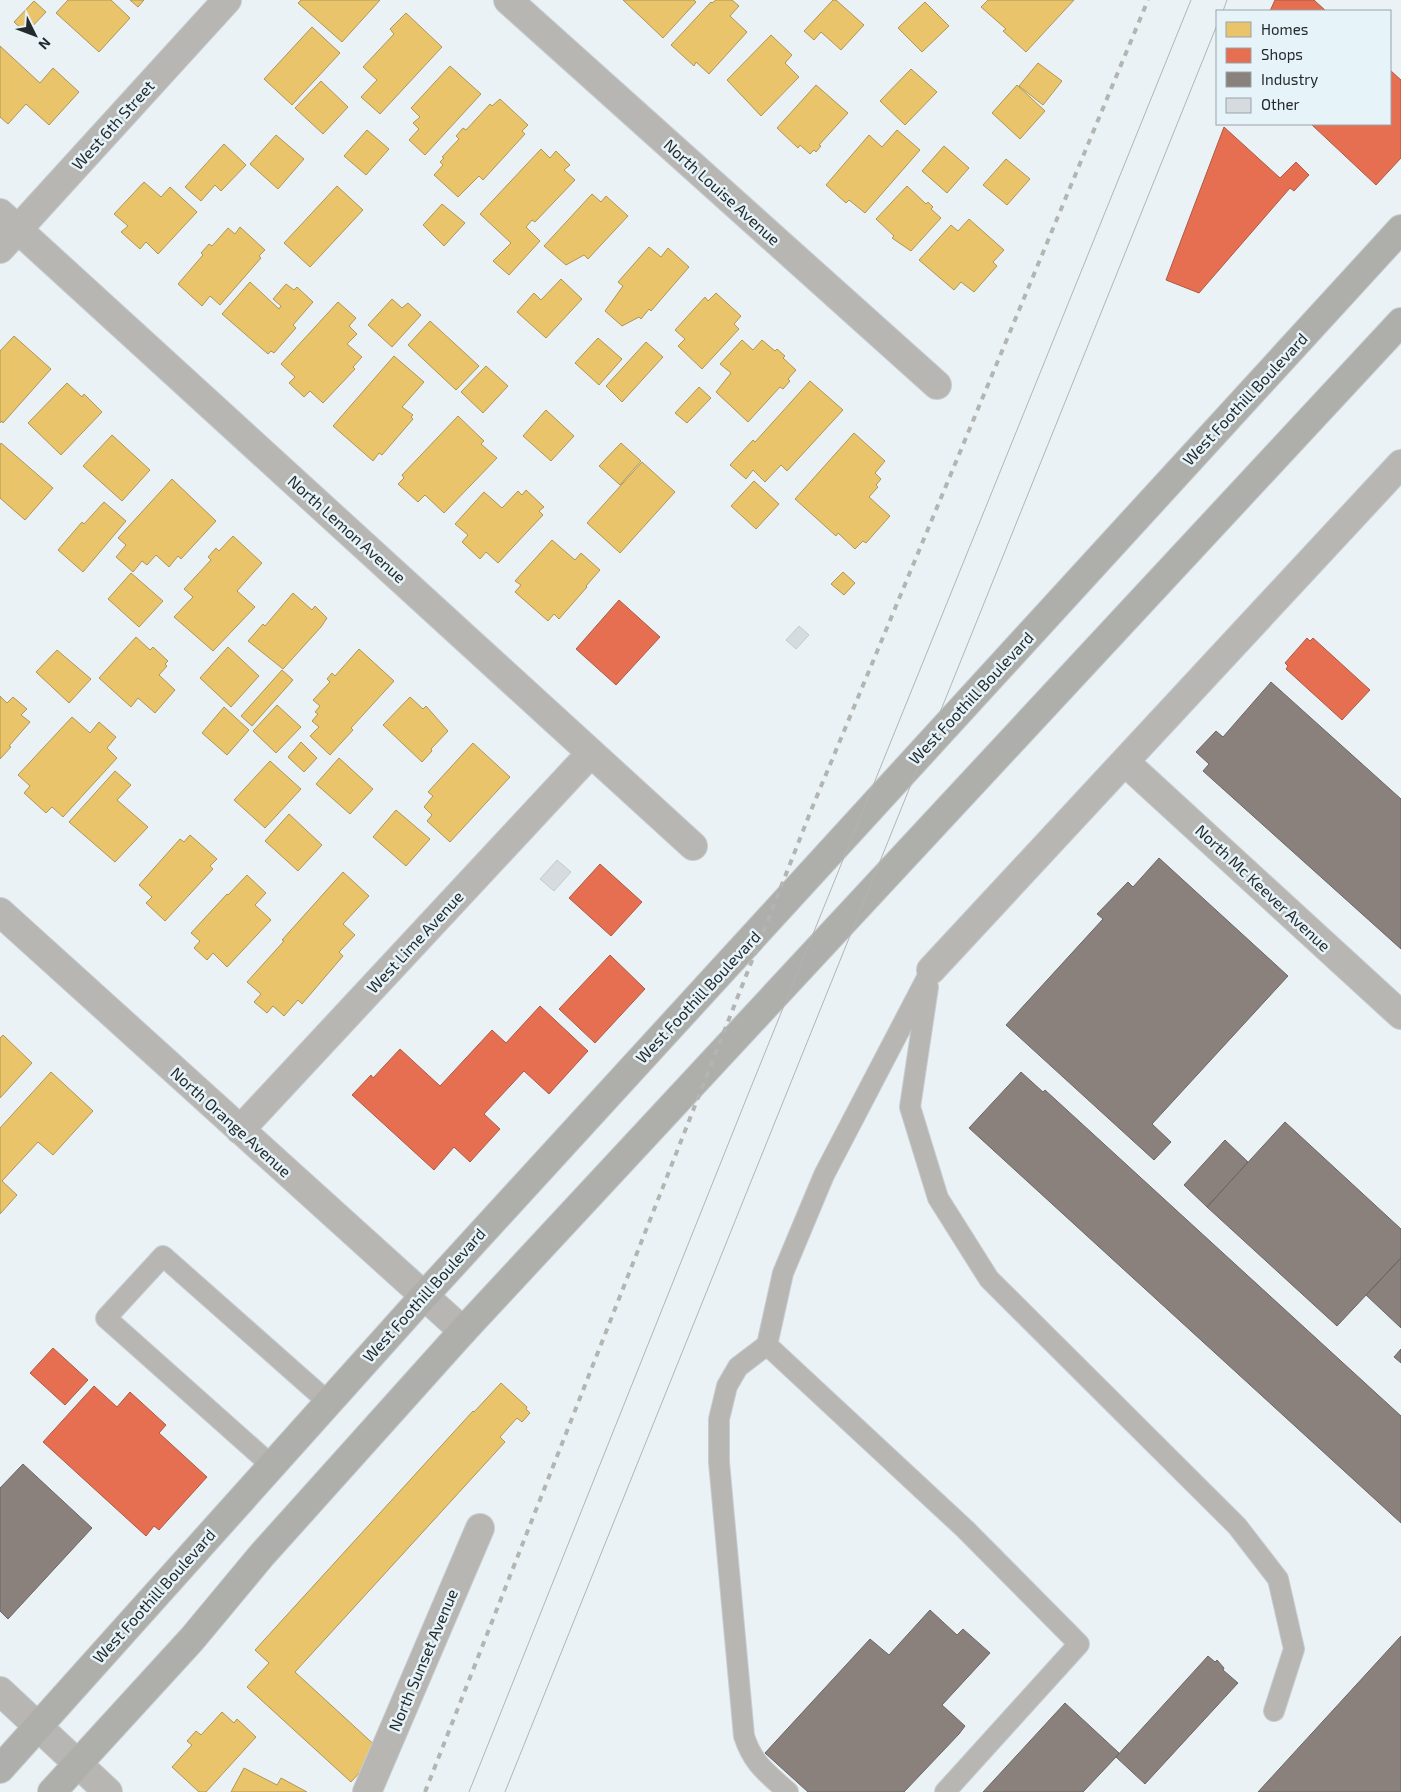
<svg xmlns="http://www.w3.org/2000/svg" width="1401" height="1792" font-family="'Exo 2',sans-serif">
  <rect width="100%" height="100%" fill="#eaf2f6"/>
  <path fill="#e9c46a" stroke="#ae9657" d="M68,0H111L130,18L99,52L56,13Z
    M130,0H144L138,7Z
    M301,0H380L342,42L298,3Z
    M623,0H694L696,2L663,38Z
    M716,0H732L739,6L730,16L747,32L709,74L696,62L694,66L671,45L711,2L712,3Z
    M833,0H836L864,25L841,50L821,32L814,40L804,31Z
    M988,0H1074L1026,52L1003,31L1006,29L981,7Z
    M34,1L46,12L26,33L14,22Z
    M925,2L949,26L922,52L898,28Z
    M406,13L442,47L380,114L361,97L377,80L363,67L394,34L390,29Z
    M312,27L340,53L292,105L264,79Z
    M771,35L792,55L785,63L799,77L761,116L727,80Z
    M0,46L40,83L53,68L79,92L49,125L26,104L8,124L0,117Z
    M1038,63L1062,81L1043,105L1019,86Z
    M450,66L481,94L425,155L409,140L419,129L413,123L420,117L411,108Z
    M911,69L937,92L905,125L880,101Z
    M321,81L348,107L323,134L295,108Z
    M816,85L848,113L819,145L821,146L816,152L814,150L810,154L800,145L798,148L777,128Z
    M1017,85L1045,111L1020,139L992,113Z
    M500,99L528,125L522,131L525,134L483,180L479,176L458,197L434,175L443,165L440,162L444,158L442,157L459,139L456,136L463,128L466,130L490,104L492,106Z
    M367,130L389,149L366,175L344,156Z
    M897,130L920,150L865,213L849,200L846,203L826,185L869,135L882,147Z
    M276,135L304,159L278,189L250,164Z
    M224,144L246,165L221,191L215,185L201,201L185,187Z
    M944,146L969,168L947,193L922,171Z
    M541,149L550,158L556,151L570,165L564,170L575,180L535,222L532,220L526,227L540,241L509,275L493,261L511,243L480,214Z
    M1006,159L1030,179L1007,205L983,185Z
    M144,182L161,197L170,187L197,212L158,254L146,242L140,249L121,232L128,226L114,214Z
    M337,186L363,210L310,267L284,243Z
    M907,186L926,204L928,202L933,207L931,209L941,218L911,251L892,238L894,236L876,219Z
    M592,194L601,202L606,196L628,216L588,259L584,255L566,265L544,246Z
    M442,204L465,223L444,246L423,225Z
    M969,219L1004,250L993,262L997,266L974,292L961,282L954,290L919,260L951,225L958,231Z
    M240,227L265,250L259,256L261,258L220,305L210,296L202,306L178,284L203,255L201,253L209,244L212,246L228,228L235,234Z
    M649,247L661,257L668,248L689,267L651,311L649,309L641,319L639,317L622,326L605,311L623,286L618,282Z
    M561,279L582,299L546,338L517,312L534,293L541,300Z
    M250,282L279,309L281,306L273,299L286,284L294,290L297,287L313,302L293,325L296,328L274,353L271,351L268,354L222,314Z
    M716,293L741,316L734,324L739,329L702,369L678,346L685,339L675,330L705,297L708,301Z
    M392,299L402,308L408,303L421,315L392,347L368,325Z
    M338,302L356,318L349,326L357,334L347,344L362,357L353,367L355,369L323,403L310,391L304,397L289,383L295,377L281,364Z
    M430,321L479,366L456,390L408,345Z
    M14,336L51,369L3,423L2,421L0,423V351Z
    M598,338L622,359L599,385L575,363Z
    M742,340L753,350L762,340L775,351L777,349L785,356L783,358L796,370L788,379L790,381L783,389L780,387L748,422L716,392L731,373L720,364Z
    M646,342L663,357L622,402L606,386Z
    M394,356L424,382L402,407L413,415L411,417L413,419L382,455L379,453L373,461L333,426Z
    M486,366L508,386L483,413L461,392Z
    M810,381L843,410L787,471L781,465L765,482L753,470L746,479L730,465L753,440L755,442Z
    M67,383L82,397L84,394L102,412L61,455L28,423Z
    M699,387L711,398L687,423L675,413Z
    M546,410L574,436L551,461L523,436Z
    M458,416L484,441L481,444L497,458L444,513L425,495L418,502L398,484L404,478L402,475Z
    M854,433L885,461L875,473L881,479L876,485L878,487L869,497L890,516L866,543L863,541L855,549L838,533L836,536L795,499Z
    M112,435L150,470L122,501L83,466Z
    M1,443L53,488L25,520L0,498V445Z
    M621,443L641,461L620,485L599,466Z
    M642,462L675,492L620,553L587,523Z
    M172,479L216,521L181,559L178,556L169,567L156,555L147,565L142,561L133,572L116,557L126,545L118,538Z
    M754,481L779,504L756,529L731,506Z
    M526,490L544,507L539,511L543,515L498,563L486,552L480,559L462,542L468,535L455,524L484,492L502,508L518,491L522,495Z
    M104,502L126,521L83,572L58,550L82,522L84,524Z
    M233,536L262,563L237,591L255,607L213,651L174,617L193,597L184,589L211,560L208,557L216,548L219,551Z
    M552,540L575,560L581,553L600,570L586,586L587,587L559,619L554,614L548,621L515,592L521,585L515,581Z
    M843,572L855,583L844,595L831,584Z
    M131,573L163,601L139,627L108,599Z
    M293,593L312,610L315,606L327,618L321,627L283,669L248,641L263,624L265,626Z
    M136,637L150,650L153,647L168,661L165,664L167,666L159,675L175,690L155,713L138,698L131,707L99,678Z
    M228,647L259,676L231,707L200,678Z
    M359,649L394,681L351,728L353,730L330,755L310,736L319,727L312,721L318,714L315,712L320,706L313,700L330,682L327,679L332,673L335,676Z
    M57,650L91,679L69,703L36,672Z
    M282,670L293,680L252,726L241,716Z
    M0,696L7,703L13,697L27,709L21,715L30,722L9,746L11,747L0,759Z
    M410,697L423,709L426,706L448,731L431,749L432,751L422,762L383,725Z
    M277,705L301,727L276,753L253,731Z
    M224,707L249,730L227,755L202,733Z
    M72,717L90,733L99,722L116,737L107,748L117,758L63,817L52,807L46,813L24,793L30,786L18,775Z
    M301,742L317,758L304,772L288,757Z
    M473,743L510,777L450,842L427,821L432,815L424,807L433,796L428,792Z
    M339,758L373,789L350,814L316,784Z
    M270,761L301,789L265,828L234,800Z
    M115,771L131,785L117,800L148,827L115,862L69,822Z
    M396,810L430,839L406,866L373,837Z
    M289,814L322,845L298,871L265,841Z
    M190,835L217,859L210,866L213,869L165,921L146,903L152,897L139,885L180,839L184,842Z
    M343,872L369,896L343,924L355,935L339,952L343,956L302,1004L298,1000L284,1016L273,1006L267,1013L254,1002L261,994L247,982L284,941L282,940Z
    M247,875L266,893L255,905L271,920L227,967L213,953L207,960L194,948L200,941L191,933L227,894L228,895Z
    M3,1035L32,1063L0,1098V1038Z
    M51,1072L93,1111L53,1155L38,1142L2,1181L17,1195L0,1214V1128Z
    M501,1383L527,1407L526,1409L530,1413L522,1422L517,1418L500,1437L505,1442L295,1672L380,1750L351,1782L247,1687L269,1663L255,1650L473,1411L474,1412Z
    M222,1712L234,1723L237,1719L256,1737L206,1792H199L172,1767L192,1745L187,1741L196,1731L201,1735Z
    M244,1768L277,1785L281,1778L307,1792H231Z"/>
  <path fill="#e76f51" stroke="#ac5a46" d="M1275,0H1314L1326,11H1270Z
    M1390,70L1401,80V158L1376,185L1311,124H1390Z
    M1224,127L1280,178L1296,162L1309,175L1294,191L1290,188L1199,293L1166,280Z
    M619,600L660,637L616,685L576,649Z
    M1307,638L1310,641L1313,638L1370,690L1342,720L1286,669L1288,666L1285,663Z
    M600,864L642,902L611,936L569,898Z
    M610,955L645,989L595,1043L559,1009Z
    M540,1006L588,1051L549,1094L524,1071L484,1114L500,1129L470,1162L454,1147L434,1170L352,1095L371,1075L373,1078L400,1049L440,1086L492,1030L506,1043Z
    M53,1348L88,1380L65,1405L30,1373Z
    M94,1386L117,1407L130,1392L166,1425L159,1433L207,1477L159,1530L154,1526L146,1536L43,1442Z"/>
  <path fill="#8a817c" stroke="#6b6764" d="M1271,682L1401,799V949L1203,771L1209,764L1196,752L1216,731L1223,737Z
    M1159,858L1288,976L1152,1124L1171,1142L1154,1160L1006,1025L1103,919L1097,914L1128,882L1133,887Z
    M1021,1072L1043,1092L1045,1090L1401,1416V1523L969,1128Z
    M1285,1122L1401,1229V1258L1337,1326L1207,1207Z
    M1225,1140L1248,1162L1207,1207L1184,1185Z
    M1401,1258V1328L1366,1295Z
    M1401,1349V1363L1394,1357Z
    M23,1464L92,1528L8,1619L0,1611V1488Z
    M930,1610L957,1635L963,1629L990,1653L942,1705L965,1726L959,1734L904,1792H808L765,1753L870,1639L889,1655Z
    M1401,1636V1792H1258Z
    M1208,1656L1215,1662L1217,1660L1224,1668L1223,1670L1238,1683L1145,1784L1116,1757Z
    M1065,1703L1119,1753L1116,1757L1083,1792H983Z"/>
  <path fill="#d5dbde" stroke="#c5cacd" d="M799,626L809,635L796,649L786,640Z
    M557,860L571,872L554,891L540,879Z"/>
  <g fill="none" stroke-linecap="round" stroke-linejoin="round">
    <defs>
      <path id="lane" d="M928,987L910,1107L938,1198L989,1279L1237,1526L1278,1579L1294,1649L1274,1711
        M767,1345L965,1529L1079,1644L945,1792
        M271,1465L106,1318L163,1256L328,1402
        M788,1792C767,1773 753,1764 744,1736L719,1462V1419L727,1386L738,1367L767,1345L783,1273L824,1175L931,970"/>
      <path id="street" d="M508,0L937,385
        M0,213L693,846
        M0,249L227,0
        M1125,762L1401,1015
        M0,912L463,1331
        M931,970L1401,464
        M240,1130L591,753
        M0,1691L108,1792
        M367,1792L480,1528"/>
      <path id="primary" d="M0,1769L424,1296L1401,229
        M52,1792L192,1639L261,1556L463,1331L1401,322"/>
    </defs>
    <use href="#lane" stroke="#c7cdd1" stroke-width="22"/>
    <use href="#street" stroke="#c7cdd1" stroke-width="30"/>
    <use href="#primary" stroke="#c7cdd1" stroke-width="30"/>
    <use href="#lane" stroke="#b7b6b2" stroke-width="20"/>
    <use href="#street" stroke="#b7b6b2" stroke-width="28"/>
    <use href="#primary" stroke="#aeaeaa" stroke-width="28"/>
    <path stroke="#b3b5b3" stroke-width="1" d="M1223,11L1227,0
      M469,1792L745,1102L1191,0
      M505,1792L1217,25"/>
    <path stroke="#b3b5b3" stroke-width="4" stroke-dasharray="6 6" stroke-linecap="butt" d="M425,1792L812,808L1148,0"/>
  </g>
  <g text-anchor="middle" stroke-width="5" stroke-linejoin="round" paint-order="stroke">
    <g font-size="16" fill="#24292b" stroke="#e6f4fa">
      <text transform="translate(113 125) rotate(-48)" y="6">West 6th Street</text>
      <text transform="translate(722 192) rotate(42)" y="6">North Louise Avenue</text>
      <text transform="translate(1245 399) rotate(-47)" y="6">West Foothill Boulevard</text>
      <text transform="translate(347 529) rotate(42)" y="6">North Lemon Avenue</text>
      <text transform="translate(971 698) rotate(-47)" y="6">West Foothill Boulevard</text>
      <text transform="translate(1263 888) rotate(43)" y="6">North Mc Keever Avenue</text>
      <text transform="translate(415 942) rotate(-47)" y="6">West Lime Avenue</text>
      <text transform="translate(698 997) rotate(-47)" y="6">West Foothill Boulevard</text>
      <text transform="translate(231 1122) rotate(42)" y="6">North Orange Avenue</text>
      <text transform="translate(424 1295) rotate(-48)" y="6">West Foothill Boulevard</text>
      <text transform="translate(154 1596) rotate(-48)" y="6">West Foothill Boulevard</text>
      <text transform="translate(423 1660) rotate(-67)" y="6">North Sunset Avenue</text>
    </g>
  </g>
  <rect x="1216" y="10" width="175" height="115" fill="#e6f4fa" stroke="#98a3a7"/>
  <rect x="1226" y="22" width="25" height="15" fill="#e9c46a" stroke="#98a3a7"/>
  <text x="1261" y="35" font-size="15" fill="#24292b">Homes</text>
  <rect x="1226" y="48" width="25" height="15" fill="#e76f51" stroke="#98a3a7"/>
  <text x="1261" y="60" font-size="15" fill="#24292b">Shops</text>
  <rect x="1226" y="72" width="25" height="15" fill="#8a817c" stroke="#98a3a7"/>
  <text x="1261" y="85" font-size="15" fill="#24292b">Industry</text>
  <rect x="1226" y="98" width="25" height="15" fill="#d5dbde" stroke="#98a3a7"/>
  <text x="1261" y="110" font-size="15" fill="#24292b">Other</text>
  <g transform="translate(35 35) rotate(132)" stroke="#e6f4fa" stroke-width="4" paint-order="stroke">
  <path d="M0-4L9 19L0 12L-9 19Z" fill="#24292b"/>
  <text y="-8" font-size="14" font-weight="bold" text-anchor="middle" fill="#24292b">N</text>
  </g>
</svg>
